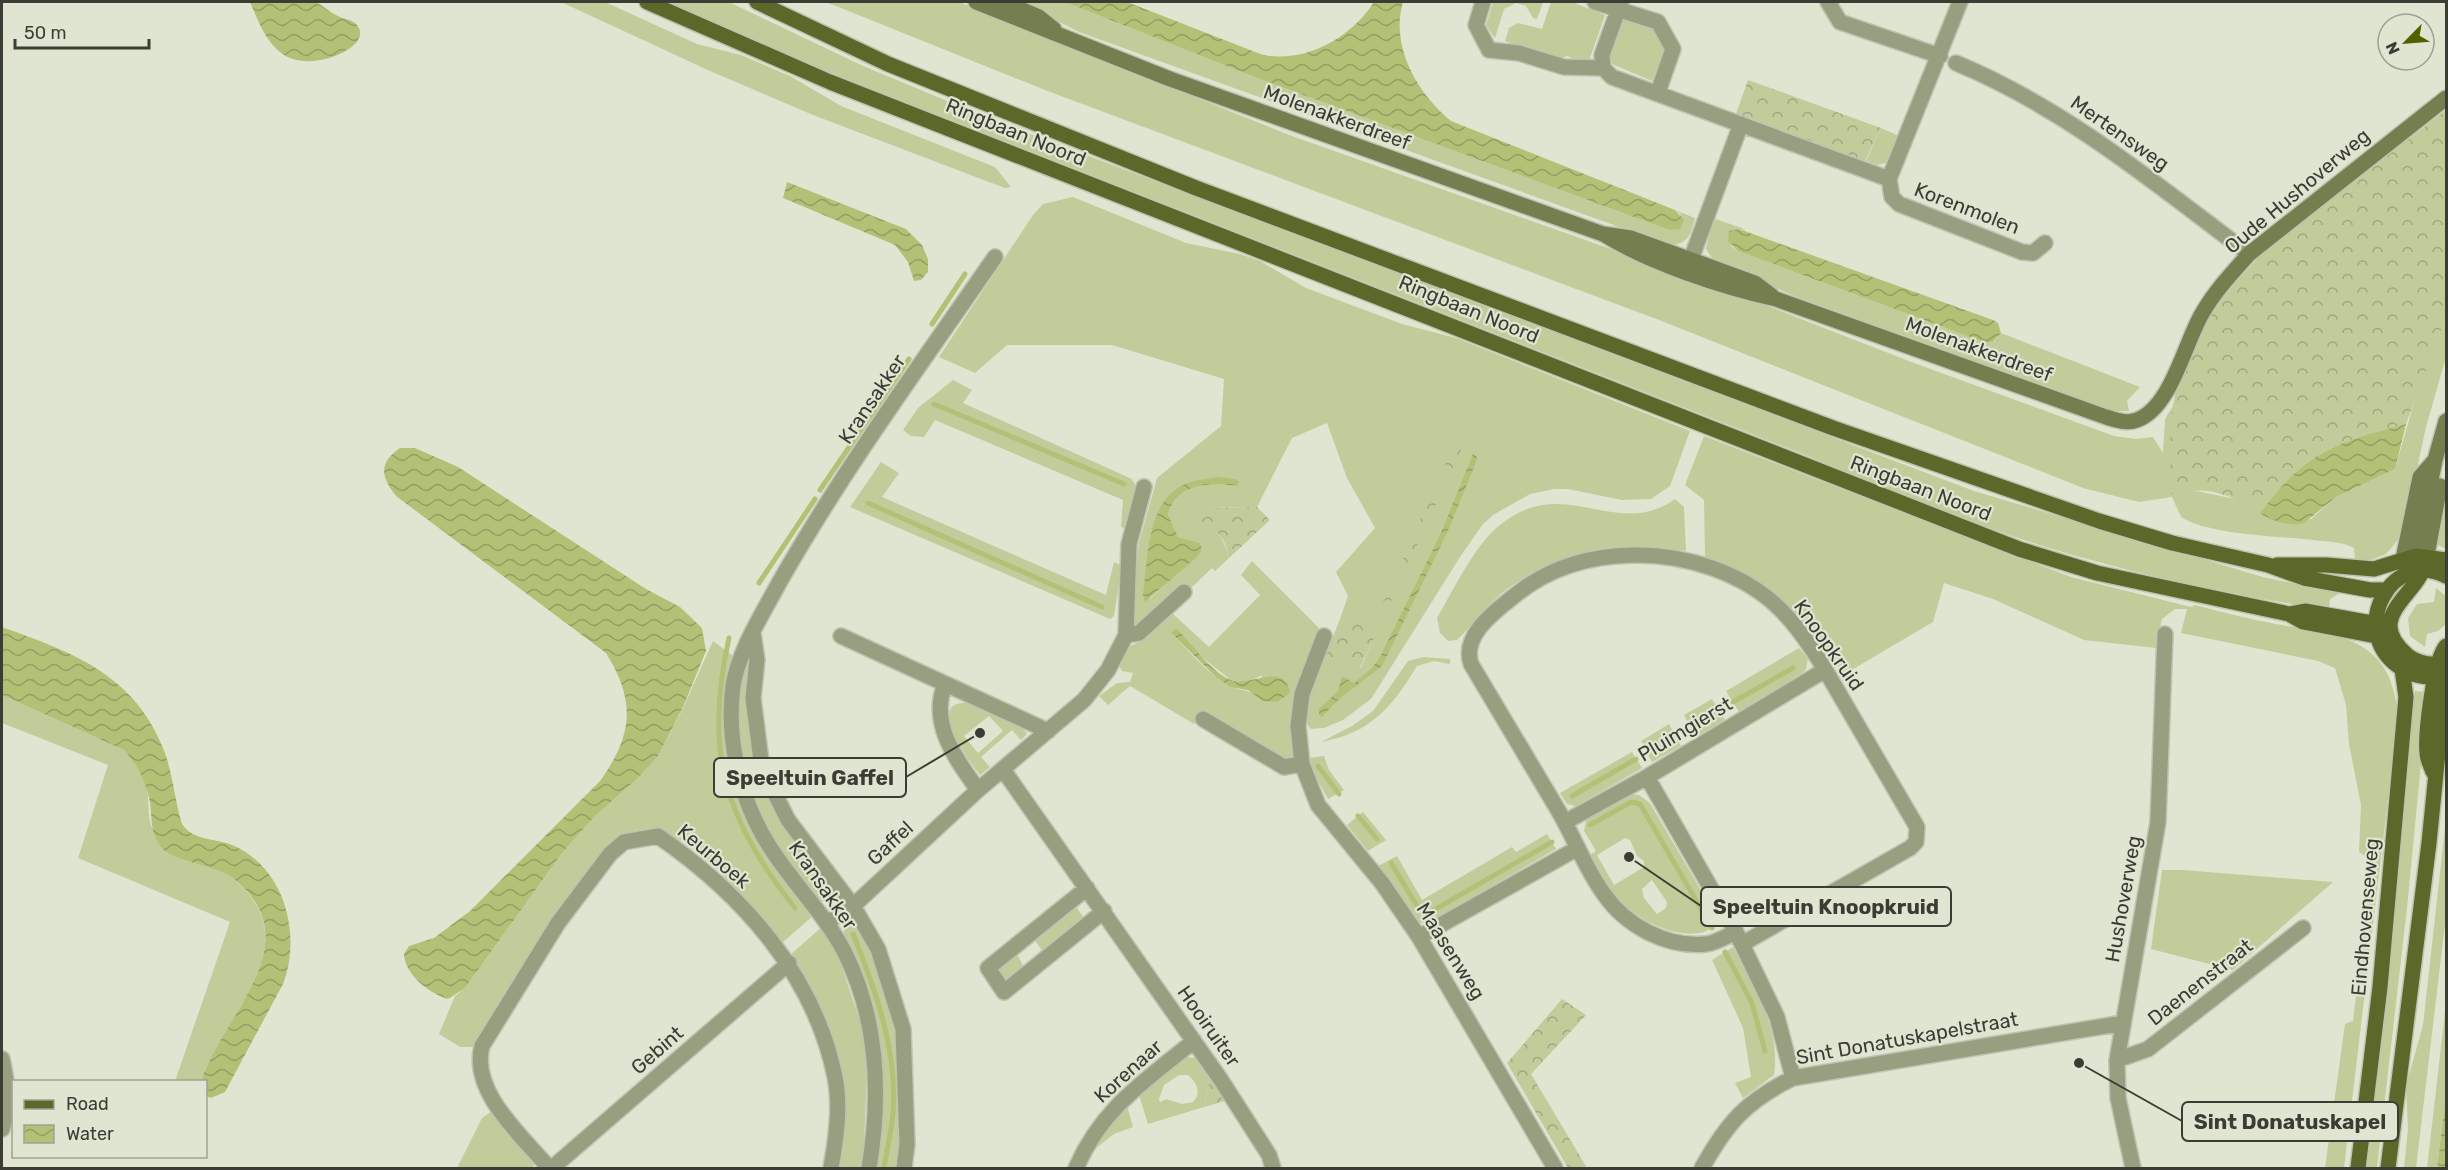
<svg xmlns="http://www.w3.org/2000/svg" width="2448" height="1170" font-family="Rubik,sans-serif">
  <defs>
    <pattern id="forest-crowns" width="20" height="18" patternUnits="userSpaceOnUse" patternTransform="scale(1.5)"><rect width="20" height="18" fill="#c1cc9b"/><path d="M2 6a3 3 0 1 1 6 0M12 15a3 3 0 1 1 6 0" fill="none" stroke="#9ea77f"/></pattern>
    <pattern id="water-waves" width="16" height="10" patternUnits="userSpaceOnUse" patternTransform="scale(1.5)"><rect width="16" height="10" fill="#b2c176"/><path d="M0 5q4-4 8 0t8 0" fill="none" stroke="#929e62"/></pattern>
  </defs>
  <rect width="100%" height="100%" fill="#e0e5d1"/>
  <path fill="#c1cc9b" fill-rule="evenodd" d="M561,2H605L697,44L741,55L790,76L841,106L995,167L1011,187L1005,188L989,182L813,115L710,71Z
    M661,2H729L861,65L983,116L1974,491L2263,577L2340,593L2330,599L2329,610C2245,597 2162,580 2080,557C1983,530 1891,490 1798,452L777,52Z
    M826,2H959L1292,136L1724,289L1914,363L2114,436L2136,439L2153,437L2163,453L2165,419L2173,406L2172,496L2187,489L2240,500L2275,521L2311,519L2336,497L2395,469L2417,392L2446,317V357L2426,427L2403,534L2386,554L2366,562H2355L2354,548C2341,541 2327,542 2313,540C2278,536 2209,535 2181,517L2172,497L2139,502L2083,488L1659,320L1045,90Z
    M1021,2H1065L1257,78L1669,230L1681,214L1675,210L1695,218C1691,235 1687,245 1669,245L1079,32Z
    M1493,2H1543L1537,19L1533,18L1526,6L1516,3L1504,9L1495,38L1486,25Z
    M1551,2H1572L1605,15L1589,61L1583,62L1567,56L1557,60L1505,41L1509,28L1518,23L1542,29Z
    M1622,19L1657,29L1664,51L1652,81L1612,64L1610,55Z
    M1881,128L1899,136L1889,162L1877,165L1866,161Z
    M1073,197L1186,243L1240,254L1260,261L1306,288L1402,324L1456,338L1690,431L1670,486L1651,499L1622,500L1568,489H1554L1530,494L1493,515L1483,524L1460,557L1371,699L1343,720L1324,728L1311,729L1304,721L1306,696L1325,657L1361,668L1460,434L1374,624L1340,619L1348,596L1336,572L1375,528L1347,478L1327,423L1292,438L1257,507L1200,508C1211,525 1225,538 1229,558L1215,571L1212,568L1191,588L1184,582L1137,628H1132L1130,620L1139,543L1157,478L1221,426L1224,379L1112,345H1007L975,373L939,357L1033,215L1043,204ZM1240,482L1237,486C1210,482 1178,482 1168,514L1178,537L1200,543L1202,549L1150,599L1151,532L1184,484Z
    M1713,218L1747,230L1739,229L1731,246L1738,251L1986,343L1994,342L2001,333L2140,387L2127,401L2129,411H2112L1797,297L1714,261L1706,249Z
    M953,380L972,390L963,403L1132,479L1136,487L1128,529L1121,527L1123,500L935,420L924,437L911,436L903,430L918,408Z
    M1704,436L2071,577L2191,607L2195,605C2222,612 2249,619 2276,624C2340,635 2391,637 2398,715L2344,1168H2325L2345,1024L2353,1021L2369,884V859L2359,852L2361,805L2349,744L2346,705L2335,668L2318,661L2181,633L2187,609H2175L2162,619L2156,648L2084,640L1993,599L1944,583L1933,622L1843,675L1837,665L1833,668C1802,617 1761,578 1705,557L1704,500L1685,485Z
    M881,462L899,473L882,497L1106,595L1114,562L1122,566L1114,616L1110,619L850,507Z
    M2446,484V549L2436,544Z
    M1675,499L1684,507L1686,551C1619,543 1557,550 1502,593C1485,607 1473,625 1457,640L1448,641L1440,633L1437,618C1454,589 1475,544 1501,524C1565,473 1617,541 1675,499Z
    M1252,561L1319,628L1304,671L1296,756L1280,760L1202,710L1194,724L1130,686L1108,705L1099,696L1117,683L1130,682L1133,673L1122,671L1119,666L1128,647L1146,639L1172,613L1209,647L1260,595L1241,575ZM1171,633L1231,680L1246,683L1262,675L1255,694C1246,689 1236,690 1228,685C1207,673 1189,651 1171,633Z
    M2436,588L2446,596V624L2438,631L2427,634L2425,647L2410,636L2408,618L2417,604L2434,602Z
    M713,641L733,656C721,718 722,777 755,834C771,862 795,888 814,915L782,943C758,914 696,833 656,832C635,831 613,842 598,855L484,1026L473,1047H460L439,1034L455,996L465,988L562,853L594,817L638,778L658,756L683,708Z
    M1799,648L1808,659L1806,669L1799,677L1739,712L1726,691Z
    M1423,657L1450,659V664L1434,661L1417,666C1392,707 1371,733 1321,742L1352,726L1373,711L1408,661Z
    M748,658L754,755L836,894L833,900L826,902L820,900C803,878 783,857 769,834C740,783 725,714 748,658Z
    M2415,691L2428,692L2407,908L2377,1168H2365L2402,793Z
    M2,695L124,750C133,761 141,771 146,785C150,797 147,814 151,825C154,833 167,849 173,855C189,866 216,863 236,881C311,947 221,1017 201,1081H175L230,922L78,858L108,765L2,723Z
    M1712,699L1725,720L1696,737L1684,715Z
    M967,703L1020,724L1027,734L1021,740L1012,730L981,757L990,767L980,775C970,763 924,700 967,703ZM989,716L1003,731L978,753L964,736Z
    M1669,724L1681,746L1652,762L1641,741Z
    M1632,752L1642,768L1576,806L1567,804L1560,793Z
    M1324,756L1329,770L1344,790L1328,799L1313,772L1309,758Z
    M1627,794L1639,795L1650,803L1720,923C1714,926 1707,932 1700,933C1667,938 1627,913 1608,888C1600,878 1594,866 1588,856L1596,851L1584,831L1587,817ZM1625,838L1630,840L1637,856L1644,861V867L1614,885L1597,855ZM1652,880L1667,902L1666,908L1657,914L1644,898L1642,889Z
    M1363,812L1386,840L1368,851L1347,825Z
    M2446,819V916L2416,1168H2404L2408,1129L2406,1086L2423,1025Z
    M1547,834L1556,849L1428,923H1419L1378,866L1397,856L1422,900L1512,847L1516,852Z
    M2162,870H2183L2333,882L2233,970L2151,949Z
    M1077,908L1084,918L1043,952L1036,942V937L1072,909Z
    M856,924L871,947L900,1044L902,1100L896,1168H875L883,1094L877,1037L844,937V928Z
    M823,926L836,949L868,1046L863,1168H840L844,1122L824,1017L813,994L790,955Z
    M1733,947C1754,988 1781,1028 1774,1075L1743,1098L1735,1083L1751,1077L1743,1028L1712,960Z
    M1013,956H1018L1025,969L1010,982L1005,981L998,972V968Z
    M2446,1003V1095L2437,1168H2427Z
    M1186,1057L1195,1058L1210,1077L1204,1107L1148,1124L1139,1095ZM1179,1075H1188C1197,1083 1202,1092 1193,1102L1182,1104L1166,1099L1160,1102L1159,1099L1164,1085Z
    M1127,1106L1133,1127L1114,1134L1091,1152L1102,1133Z
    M492,1111L534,1165L533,1168H457L482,1118Z"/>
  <path fill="url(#forest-crowns)" d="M1748,80L1881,128L1865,161L1736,114Z
    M2446,110V317L2406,424C2335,442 2304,453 2260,513C2235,496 2200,482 2172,496C2171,468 2168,433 2173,405C2184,344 2221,296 2263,253Z
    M1459,434L1467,437L1360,668L1325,657L1340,619L1374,623Z
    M1257,507L1270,520L1229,558C1226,540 1218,529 1201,522L1198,515L1200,508Z
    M1562,999L1586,1015L1531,1074L1587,1168H1568L1507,1063Z
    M1210,1077L1225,1101L1204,1107Z"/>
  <path fill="url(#water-waves)" d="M250,2C264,1 303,0 314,2C322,4 330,13 338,16C343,19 350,19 355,23C379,45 313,74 284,55C266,44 258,20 250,2Z
    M1065,2H1127L1263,55C1306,63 1351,38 1374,2H1403C1390,46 1417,93 1451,121L1675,210L1684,220L1680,229L1669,230L1257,78Z
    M787,182L906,229L922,245L928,259V272L921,280L914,281L908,262L895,245L783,198Z
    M1739,229L1993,320L1998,323L2001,333L1993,342L1986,343L1738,251L1728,241L1729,231Z
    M2406,424L2395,469L2336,497L2304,523C2291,527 2271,521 2260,513C2304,453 2335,442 2406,424Z
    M400,448H415L458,467L646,589L680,607L702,628L706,651L683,707L658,756L638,778L594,817L562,853L465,988L448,999C429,993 405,975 404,954L409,946L434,938L470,911L600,781C633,735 636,701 606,653L396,496C381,477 378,463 400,448Z
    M1473,454L1477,457L1474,467L1447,533L1382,666L1339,699L1321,718L1318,710L1338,691L1342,676L1354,683L1372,668L1380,657L1441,533Z
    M1217,477L1235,479L1240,482L1237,486C1210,483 1178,482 1168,514L1178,537L1200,543L1202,549L1198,556L1145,602L1143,595C1148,559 1146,501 1185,484C1195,480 1207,479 1217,477Z
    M2,627C74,653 136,675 165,753C173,776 175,801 182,824C193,841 215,838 232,845C285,867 302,935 283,984L225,1092L211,1098L206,1096V1082L201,1081C221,1017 313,943 234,879C214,863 174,864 160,846C150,832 152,818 150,802C146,782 138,766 124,750L2,695Z
    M1176,628C1190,642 1213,674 1231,680C1250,688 1285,660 1290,693L1277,702L1263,701L1248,690L1230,687L1216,677L1171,633Z
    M2446,1095V1168H2437Z"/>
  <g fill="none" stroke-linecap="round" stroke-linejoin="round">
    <path stroke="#b2c176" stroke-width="5" d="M932,324L965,274
      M934,404L1124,484
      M820,490L909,359
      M868,503L1102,607
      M759,583L815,499
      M729,638C704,751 724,818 795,908
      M1733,702L1793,668
      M1318,766L1339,794
      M1572,796L1636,759
      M1358,816L1377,839
      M1590,825L1631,802L1640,804L1712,928
      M1391,863L1419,909
      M1434,910L1552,842
      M853,934C876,991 898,1052 893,1114C891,1132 887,1150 884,1168
      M1725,952L1752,1003L1765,1051"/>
    <defs>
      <path id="street" d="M1483,2L1476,25L1489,50L1519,53L1564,67L1603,68L1612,77L1889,179L1960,2
        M1595,2L1658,22L1673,49L1658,92
        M1828,2L1840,22L1940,56
        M1956,63C2065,108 2156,184 2249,254
        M1603,68L1602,55L1621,2
        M1889,179L1892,197L1899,204L2022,252L2033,253L2045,243
        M1687,270L1741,124
        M753,633L757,660L753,698L762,768L788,820L853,906L878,949L903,1029L907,1144L904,1168
        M1126,635L1139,633L1184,592
        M841,636L1048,731
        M1324,636L1302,694L1298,726L1302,764L1318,805L1382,883L1419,937L1555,1168
        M945,684C929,724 956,759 978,790
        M1203,719L1284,767L1302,764
        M1004,771L1221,1080L1269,1155L1273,1168
        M1647,777L1736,932L1777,1017L1793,1078
        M1565,822L1647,777L1825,670
        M1087,888L988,968L1004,992L1104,911
        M828,922L853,906L978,790L1084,700L1108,670L1126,635L1129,544L1144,487
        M1736,932C1727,936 1716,943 1706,944C1667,948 1626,926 1604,894C1585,868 1574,837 1558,810C1529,761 1500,713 1471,664C1461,634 1497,610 1518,593C1551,567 1589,556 1632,555C1684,554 1744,572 1782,611C1809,639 1828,675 1848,709C1871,748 1894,788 1917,827L1916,842L1910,848L1742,944
        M1419,937L1578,848
        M2,1059C8,1084 9,1104 2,1129
        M2117,1060L2148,1049L2303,928
        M549,1168C522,1136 470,1092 482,1046L558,923L610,854L624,842L658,836C742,894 814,974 835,1077C841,1107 836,1139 831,1168
        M552,1168L789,963
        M869,1168C881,1096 878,1020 845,953C824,912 791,882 768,844C740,799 726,739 733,686C738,652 763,613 779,583C843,470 921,364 995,257
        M1076,1168C1102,1108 1145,1081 1194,1041
        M1702,1168C1727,1123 1746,1101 1793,1078L2123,1023
        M2133,1168L2118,1098L2117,1060L2158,822L2165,634"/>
      <path id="secondary" d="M976,2L1170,79L1603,234L1631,238L1755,283L1772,296
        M1004,2L1039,17L1054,29
        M1603,234C1649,263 1722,287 1776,299L2106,417C2116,420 2127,424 2137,420C2172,407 2185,341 2203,312C2216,290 2232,273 2249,254L2446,98
        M2427,555L2440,486
        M2416,556L2435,460L2446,421
        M2403,559L2420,477L2435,460"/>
      <path id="primary" d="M647,2L830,82L2019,549L2097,573L2289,614L2303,622L2376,636
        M757,2L888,64L1196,188L1833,428L2099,521L2172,543L2268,565L2304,578L2370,590H2387
        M2425,564C2417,596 2363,617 2407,655C2418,664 2433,666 2446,662
        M2277,565H2326L2374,569L2416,556L2446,560
        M2446,576C2392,548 2348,629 2398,666C2413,677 2429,679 2446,676
        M2289,614L2305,611L2383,625
        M2433,772C2431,766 2427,759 2427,753C2425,734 2434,659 2446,646
        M2358,1168L2380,987L2406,697L2402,669
        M2388,1168L2429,843L2446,673"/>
    </defs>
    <use href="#street" stroke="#bfc3b2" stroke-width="18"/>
    <use href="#secondary" stroke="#bfc3b2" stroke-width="18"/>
    <use href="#primary" stroke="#bfc3b2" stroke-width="18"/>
    <use href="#street" stroke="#989f80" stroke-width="15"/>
    <use href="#secondary" stroke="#757e4f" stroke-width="15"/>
    <use href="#primary" stroke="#5c672a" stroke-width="15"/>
  </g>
  <g text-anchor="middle" stroke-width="4.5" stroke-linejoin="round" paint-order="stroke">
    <g font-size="20" fill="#3b3d35" stroke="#e0e5d1">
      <text transform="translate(1337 117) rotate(20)" y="7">Molenakkerdreef</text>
      <text transform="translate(1016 132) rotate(22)" y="7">Ringbaan Noord</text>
      <text transform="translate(2120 133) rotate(35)" y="7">Mertensweg</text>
      <text transform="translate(2297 191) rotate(-40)" y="7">Oude Hushoverweg</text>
      <text transform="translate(1967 208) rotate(21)" y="7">Korenmolen</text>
      <text transform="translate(1469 309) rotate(22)" y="7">Ringbaan Noord</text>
      <text transform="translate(1979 349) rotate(20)" y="7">Molenakkerdreef</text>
      <text transform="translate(872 399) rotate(-56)" y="7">Kransakker</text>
      <text transform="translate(1921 488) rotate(21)" y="7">Ringbaan Noord</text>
      <text transform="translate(1829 645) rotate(55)" y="7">Knoopkruid</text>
      <text transform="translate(1685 729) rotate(-31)" y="7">Pluimgierst</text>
      <text transform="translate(890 843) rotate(-43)" y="7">Gaffel</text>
      <text transform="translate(714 856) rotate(40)" y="7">Keurboek</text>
      <text transform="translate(823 885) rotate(55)" y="7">Kransakker</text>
      <text transform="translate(2123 899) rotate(-80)" y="7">Hushoverweg</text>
      <text transform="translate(2365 917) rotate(-85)" y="7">Eindhovenseweg</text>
      <text transform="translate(1451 951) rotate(58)" y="7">Maasenweg</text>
      <text transform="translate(2200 982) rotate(-38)" y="7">Daenenstraat</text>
      <text transform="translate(1209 1026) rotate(55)" y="7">Hooiruiter</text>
      <text transform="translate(1907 1038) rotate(-10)" y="7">Sint Donatuskapelstraat</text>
      <text transform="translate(657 1050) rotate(-41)" y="7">Gebint</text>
      <text transform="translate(1128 1071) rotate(-42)" y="7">Korenaar</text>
    </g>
  </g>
  <path fill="none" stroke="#3b3d35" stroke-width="2" d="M980 733L906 777M1629 857L1701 906M2079 1063L2182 1121"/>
  <g fill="#3b3d35" stroke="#e0e5d1" stroke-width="2">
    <circle cx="980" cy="733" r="6"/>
    <circle cx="1629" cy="857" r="6"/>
    <circle cx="2079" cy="1063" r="6"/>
  </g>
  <g fill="#e0e5d1" stroke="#3b3d35" stroke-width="2">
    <rect x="714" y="758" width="192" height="39" rx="6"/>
    <rect x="1701" y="887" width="250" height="39" rx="6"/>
    <rect x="2182" y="1102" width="216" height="39" rx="6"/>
  </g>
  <g font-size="21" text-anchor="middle" font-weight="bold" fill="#3b3d35">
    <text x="810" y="785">Speeltuin Gaffel</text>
    <text x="1826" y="914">Speeltuin Knoopkruid</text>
    <text x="2290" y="1129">Sint Donatuskapel</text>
  </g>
  <rect width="2448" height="1170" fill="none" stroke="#3b3d35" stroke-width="6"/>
  <rect x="12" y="1080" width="195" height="78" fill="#e0e5d1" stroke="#9ea293" stroke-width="1.5"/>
  <rect x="24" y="1100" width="30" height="9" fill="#5c672a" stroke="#9ea293" stroke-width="1.5"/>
  <text x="66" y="1110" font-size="18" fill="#3b3d35">Road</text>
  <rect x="24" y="1125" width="30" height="18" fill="url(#water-waves)" stroke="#9ea293" stroke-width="1.5"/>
  <text x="66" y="1140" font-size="18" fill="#3b3d35">Water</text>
  <g transform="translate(2406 42) rotate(245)"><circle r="28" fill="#e0e5d1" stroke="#9ea293" stroke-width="1.5"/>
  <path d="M0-4.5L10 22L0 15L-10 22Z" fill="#536000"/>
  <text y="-9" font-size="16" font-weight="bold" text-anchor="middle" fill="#3b3d35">N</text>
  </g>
  <path d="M15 39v9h134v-9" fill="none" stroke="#3b3d35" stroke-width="3"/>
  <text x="24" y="39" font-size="18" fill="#3b3d35" stroke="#e0e5d1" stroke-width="4.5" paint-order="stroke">50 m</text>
</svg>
